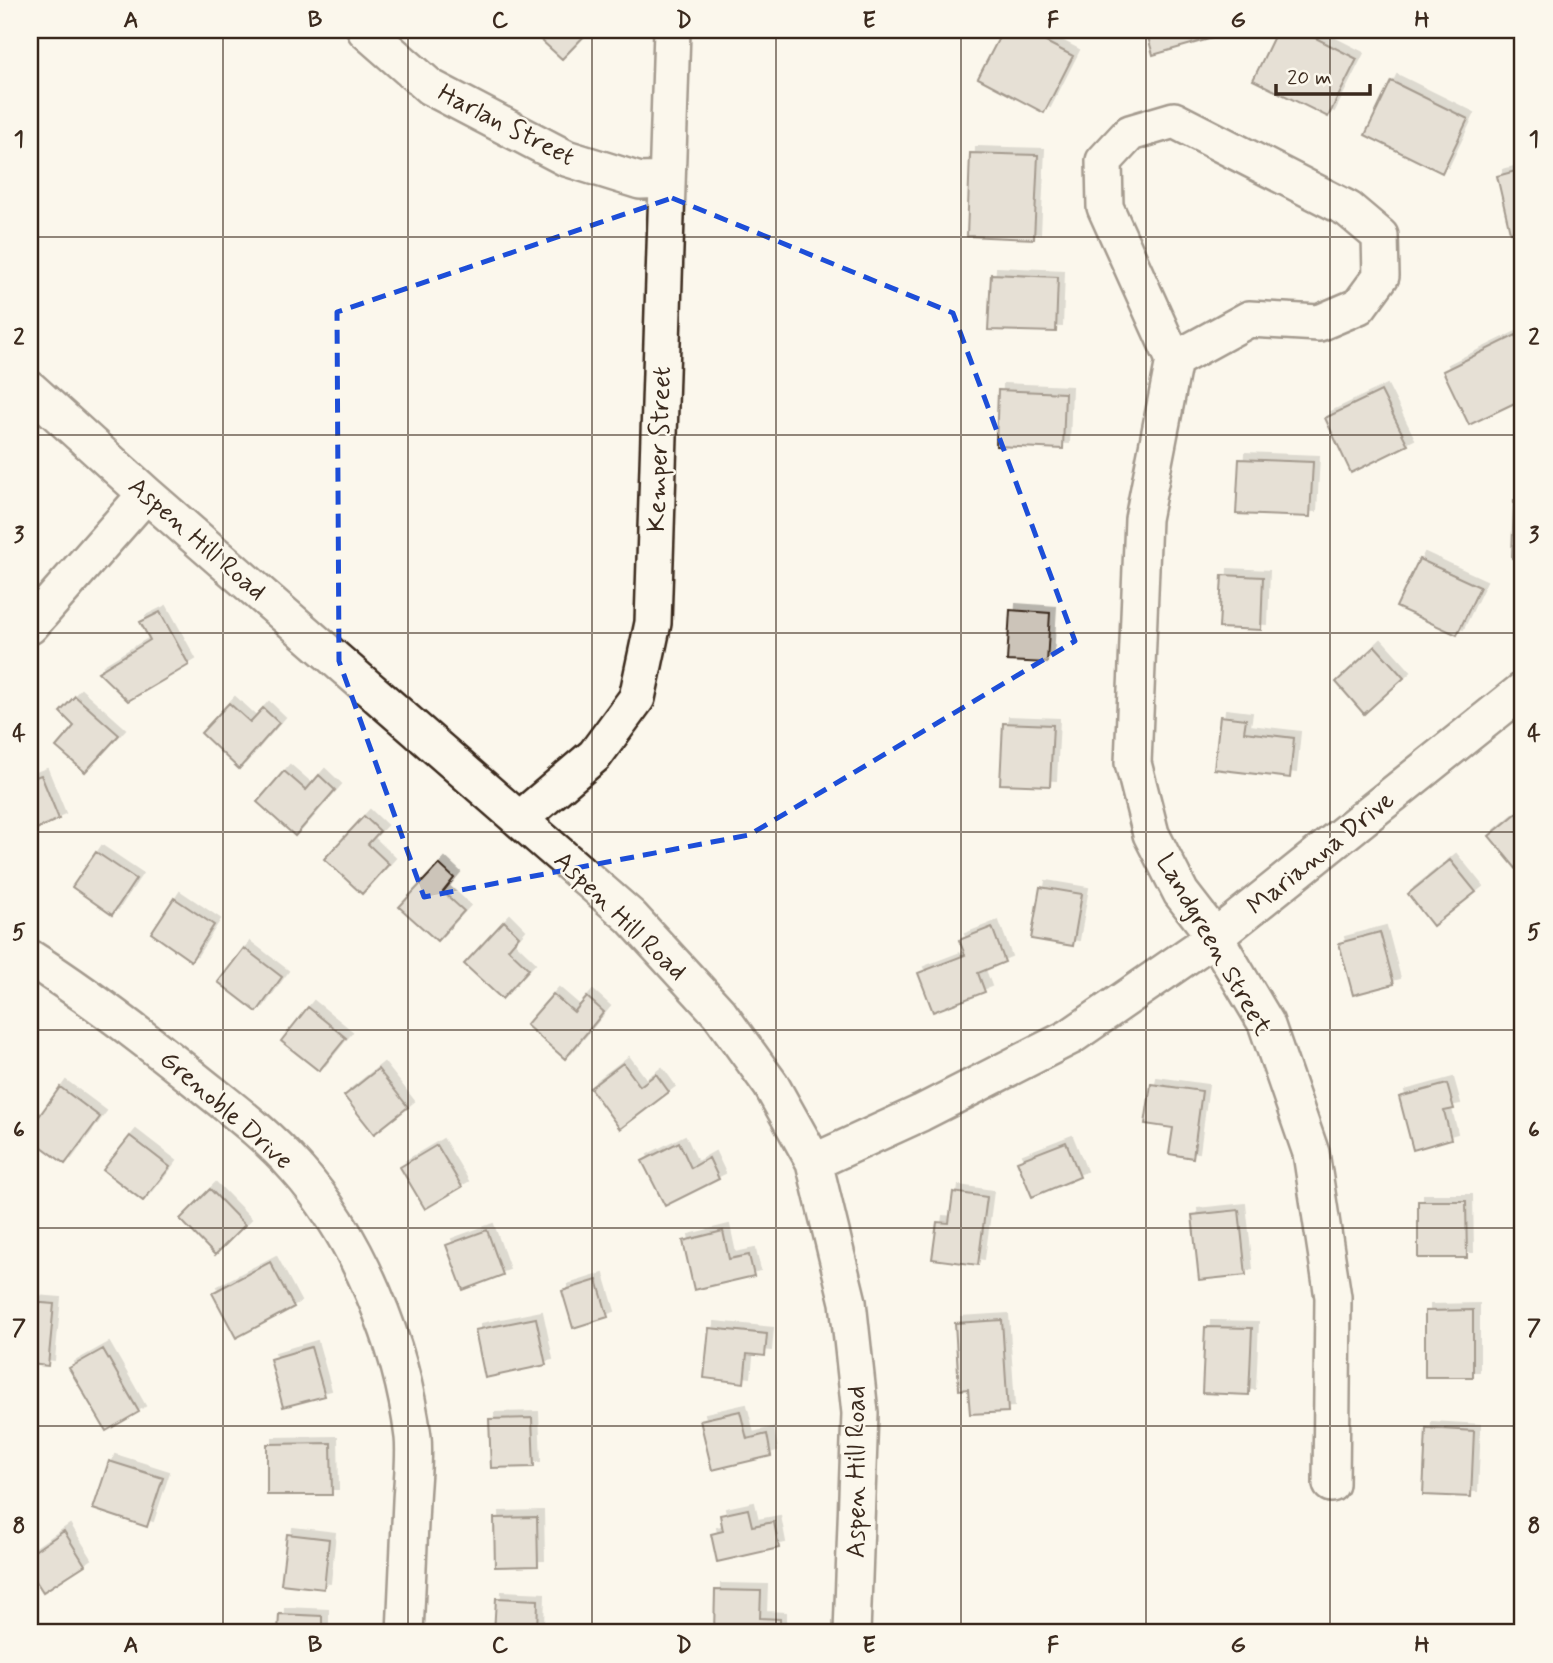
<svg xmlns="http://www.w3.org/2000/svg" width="1553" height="1663" font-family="Mynerve,sans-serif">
  <defs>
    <filter id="shadow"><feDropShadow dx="6" dy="-6" stdDeviation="0" flood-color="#0004"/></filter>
  </defs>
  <rect width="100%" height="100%" fill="#fbf7ec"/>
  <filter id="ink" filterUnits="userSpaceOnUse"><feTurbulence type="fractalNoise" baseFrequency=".0143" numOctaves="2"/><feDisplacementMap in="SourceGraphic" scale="14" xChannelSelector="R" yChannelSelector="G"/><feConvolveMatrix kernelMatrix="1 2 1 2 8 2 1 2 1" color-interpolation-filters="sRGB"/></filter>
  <g filter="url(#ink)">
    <path fill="#ccc4b9" stroke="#3b2a1e" stroke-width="2" filter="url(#shadow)" d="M530,30H590L562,59Z
      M1003,30H1023L1073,56L1044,113L978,78Z
      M1146,30H1214L1216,37L1153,55Z
      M1277,30H1300L1357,59L1328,117L1253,80Z
      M1391,81L1468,119L1442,173L1365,135Z
      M970,153L1038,155L1034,239L967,236Z
      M1523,169V229L1510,232L1497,176Z
      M991,274L1058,277L1056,332L988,330Z
      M1516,335L1523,350V399L1469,425L1443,371Z
      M998,390L1065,393L1063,449L996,446Z
      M1381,391L1408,445L1351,473L1325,418Z
      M1239,459L1313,462L1310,517L1236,514Z
      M1514,500L1523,501V559L1512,558Z
      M1419,559L1480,587L1457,635L1396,607Z
      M1222,575L1263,577L1261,630L1219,628Z
      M1010,610L1050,613L1047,663L1007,661Z
      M160,612L189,665L128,701L98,672L150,640L140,622Z
      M1375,646L1404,678L1364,714L1336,682Z
      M75,696L119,735L85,772L56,747L74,726L60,712Z
      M229,703L250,722L263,708L279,723L239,769L201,733Z
      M1220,716L1246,719L1244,732L1294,738L1290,778L1214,769Z
      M1003,723L1053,725L1050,786L1000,784Z
      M284,771L306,790L319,775L335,790L295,836L257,802Z
      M41,775L59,819L30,832V779Z
      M1517,813L1523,821V867L1518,871L1489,836Z
      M364,816L380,831L368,844L389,864L362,894L324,859Z
      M96,852L136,879L112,915L72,887Z
      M1450,860L1476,892L1433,926L1408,894Z
      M439,864L454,878L443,892L464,911L437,941L399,907Z
      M1040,887L1082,894L1073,946L1031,939Z
      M174,898L214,925L191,961L151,933Z
      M504,921L519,936L508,949L529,969L502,999L464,964Z
      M992,927L1005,962L978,973L985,992L933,1012L918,973L965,955L959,940Z
      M1380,932L1394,984L1353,995L1339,943Z
      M244,948L282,977L257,1012L218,982Z
      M553,994L574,1012L587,997L604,1012L565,1059L526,1025Z
      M308,1007L346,1038L319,1071L281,1041Z
      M623,1063L640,1086L656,1074L669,1092L620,1129L590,1088Z
      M378,1069L408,1107L374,1134L344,1096Z
      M1151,1084L1202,1091L1193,1158L1169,1154L1173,1128L1145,1124Z
      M1447,1084L1454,1109L1444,1111L1451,1139L1413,1150L1399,1097Z
      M60,1087L100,1117L65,1164L30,1138V1129Z
      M130,1136L170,1167L143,1201L103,1170Z
      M679,1142L691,1168L709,1158L719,1179L665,1206L642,1161Z
      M1066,1142L1080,1177L1032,1197L1017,1161Z
      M437,1145L462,1187L425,1209L400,1167Z
      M210,1189L245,1225L215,1255L180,1219Z
      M953,1192L987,1197L978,1265L932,1259L937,1222L949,1223Z
      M1418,1201H1466L1467,1258H1418Z
      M1239,1210L1246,1275L1199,1280L1192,1215Z
      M487,1230L503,1275L463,1290L446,1245Z
      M723,1231L729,1259L749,1255L754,1276L694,1290L683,1241Z
      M270,1262L294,1307L236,1338L212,1293Z
      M597,1280L608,1317L573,1328L562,1291Z
      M30,1302L54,1304L48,1366L30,1364Z
      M1473,1310V1377H1425V1311Z
      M536,1318L546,1365L485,1378L475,1330Z
      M1002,1320L1008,1412L970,1414L968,1389L959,1390L955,1323Z
      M1205,1327L1252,1328L1249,1395L1202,1393Z
      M709,1328L767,1334L765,1356L747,1354L744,1383L704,1378Z
      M311,1347L325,1396L283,1407L270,1359Z
      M103,1349L139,1412L106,1431L69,1368Z
      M740,1411L747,1439L767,1434L771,1456L712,1470L700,1420Z
      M532,1418L534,1467L491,1468L489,1419Z
      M1426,1428L1474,1431L1471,1497L1423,1495Z
      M331,1443L332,1495H267V1444Z
      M109,1461L163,1478L147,1527L93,1509Z
      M748,1509L752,1526L774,1522L779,1548L717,1562L711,1534L723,1531L720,1515Z
      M537,1517L538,1566L495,1567L494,1518Z
      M64,1531L85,1565L43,1592L30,1572V1554Z
      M287,1534L329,1539L324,1589L281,1584Z
      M715,1590L761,1591L760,1618L780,1619V1633H714Z
      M496,1598L538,1600L537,1633H494Z
      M279,1614L322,1616V1633H278Z"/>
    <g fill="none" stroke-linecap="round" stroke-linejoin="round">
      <defs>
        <path id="minor" d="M365,30L430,87L566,158L640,181L666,180
          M1174,360L1105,207L1104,161L1130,133L1174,120L1348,209L1380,236L1381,276L1359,306L1319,323L1249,319L1174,360L1143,519L1133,763L1151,834L1181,893L1215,937L1266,1023L1311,1153L1333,1297L1331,1484
          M30,389L146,494L631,917L719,1013L771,1085L814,1162L848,1302L860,1413L852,1633
          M30,626L146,494
          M520,819L595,755L637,698L653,623L672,30
          M30,958C87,994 140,1035 192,1077C229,1107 264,1132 296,1168C358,1237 402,1345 413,1437C415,1457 412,1480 411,1501C409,1545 407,1589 405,1633
          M814,1162L921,1113L1070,1037L1215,937L1523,690"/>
      </defs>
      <use href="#minor" stroke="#3b2a1e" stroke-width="40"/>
      <use href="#minor" stroke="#fbf7ec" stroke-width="35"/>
    </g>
  </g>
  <path d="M0 0H1553V1663H0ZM672,198L953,313L1075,641L749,835L424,897L339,661L337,312Z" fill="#fbf7ec" fill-opacity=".55" fill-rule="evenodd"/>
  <path fill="none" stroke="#1d4ed8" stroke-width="5" stroke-dasharray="14 9" stroke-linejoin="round" d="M672,198L953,313L1075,641L749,835L424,897L339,661L337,312Z"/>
  <path fill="none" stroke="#3b2a1e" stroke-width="2" stroke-opacity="0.55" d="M223,30V1633M408,30V1633M592,30V1633M776,30V1633M961,30V1633M1146,30V1633M1330,30V1633M30,237H1523M30,435H1523M30,633H1523M30,832H1523M30,1030H1523M30,1228H1523M30,1426H1523"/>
  <g text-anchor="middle" stroke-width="5" stroke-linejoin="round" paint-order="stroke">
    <g font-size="26" fill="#3b2a1e" stroke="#fbf7ec">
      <text transform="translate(507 124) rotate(27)" y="9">Harlan Street</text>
      <text transform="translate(658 449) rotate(-88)" y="9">Kemper Street</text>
      <text transform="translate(198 538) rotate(41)" y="9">Aspen Hill Road</text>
      <text transform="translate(1320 852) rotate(-39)" y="9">Marianna Drive</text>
      <text transform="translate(621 915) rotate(44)" y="9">Aspen Hill Road</text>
      <text transform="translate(1215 944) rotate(60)" y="9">Landgreen Street</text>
      <text transform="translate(227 1109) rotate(41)" y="9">Grenoble Drive</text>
      <text transform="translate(855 1472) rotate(-90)" y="9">Aspen Hill Road</text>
    </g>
  </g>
  <rect width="1553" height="1663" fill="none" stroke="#fbf7ec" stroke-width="77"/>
  <path d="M1276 84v10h94v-10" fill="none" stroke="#3b2a1e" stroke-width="3.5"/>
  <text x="1287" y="84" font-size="21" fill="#3b2a1e" stroke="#fbf7ec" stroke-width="5" paint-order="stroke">20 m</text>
  <rect x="38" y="38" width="1476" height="1586" fill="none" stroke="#3b2a1e" stroke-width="2.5"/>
  <g font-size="23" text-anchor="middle" font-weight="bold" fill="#3b2a1e">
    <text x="131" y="27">A</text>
    <text x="315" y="27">B</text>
    <text x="500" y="27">C</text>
    <text x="684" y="27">D</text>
    <text x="869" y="27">E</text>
    <text x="1053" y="27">F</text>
    <text x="1238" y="27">G</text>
    <text x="1422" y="27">H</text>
    <text x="19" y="146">1</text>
    <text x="1534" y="146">1</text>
    <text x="19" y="344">2</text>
    <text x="1534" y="344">2</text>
    <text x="19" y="542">3</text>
    <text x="1534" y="542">3</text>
    <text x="19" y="740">4</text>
    <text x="1534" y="740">4</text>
    <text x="19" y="939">5</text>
    <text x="1534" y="939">5</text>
    <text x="19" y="1137">6</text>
    <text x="1534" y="1137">6</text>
    <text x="19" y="1335">7</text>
    <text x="1534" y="1335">7</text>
    <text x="19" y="1533">8</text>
    <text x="1534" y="1533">8</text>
    <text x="131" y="1652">A</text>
    <text x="315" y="1652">B</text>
    <text x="500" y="1652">C</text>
    <text x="684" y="1652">D</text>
    <text x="869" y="1652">E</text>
    <text x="1053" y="1652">F</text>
    <text x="1238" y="1652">G</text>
    <text x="1422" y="1652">H</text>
  </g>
</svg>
